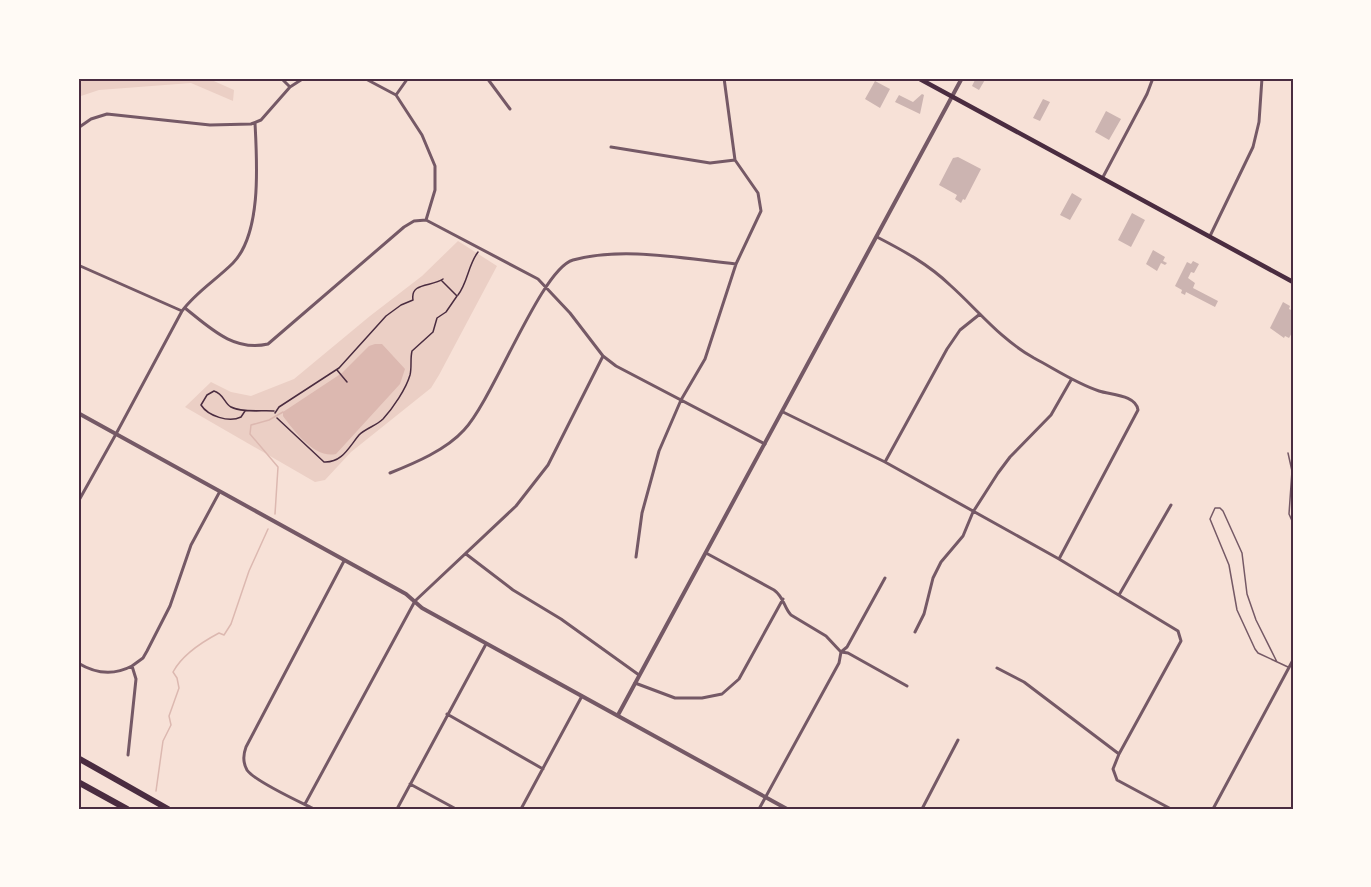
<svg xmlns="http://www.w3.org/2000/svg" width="1371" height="887" font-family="Signika,sans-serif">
  <rect width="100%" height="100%" fill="#f7e1d7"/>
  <path fill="#ebcfc5" d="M78,78H207L234,90L233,101L191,83L99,90L78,97Z
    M458,241L497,266L439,375L431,388L351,452L325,480L315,482L185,407L211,382L231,392L251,396L294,379L370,316L422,276Z"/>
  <path fill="#dcb8b0" d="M375,344H382L405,369L400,384L336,454C315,459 294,431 283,416V412L342,373L369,346Z"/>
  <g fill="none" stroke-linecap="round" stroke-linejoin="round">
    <path stroke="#dcb8b0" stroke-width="1.5" d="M275,514L278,467L250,434L251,425L269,420L283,412
      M156,791L163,741L171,725L169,716L179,688L177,678L173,672C182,655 202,642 219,633L224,635L231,624L249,571L268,529"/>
  </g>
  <path fill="#ccb4b1" d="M976,78H986L979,90L972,86Z
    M875,81L890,89L880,108L865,99Z
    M922,94L924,95L920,114L895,102L899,95L913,102Z
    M1043,99L1050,102L1040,121L1033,118Z
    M1106,111L1121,119L1109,140L1095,132Z
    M958,157L981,169L965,200L963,199L961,203L955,199L957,195L939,185L953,158Z
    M1072,193L1082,199L1070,220L1060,215Z
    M1132,213L1145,220L1131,247L1118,240Z
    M1153,250L1165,257L1163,261L1167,263L1165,265L1161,263L1157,271L1146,264Z
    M1193,261L1199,264L1194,273L1191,272L1188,278L1195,283L1193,288L1218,301L1215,307L1186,292L1185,295L1181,293L1182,290L1175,286L1187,262L1191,264Z
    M1283,302L1290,306L1289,309L1293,311V331L1289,338L1285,336L1284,338L1270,328Z"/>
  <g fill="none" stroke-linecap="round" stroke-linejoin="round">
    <path stroke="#4a2c40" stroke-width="1.5" d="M458,295C468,282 468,265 478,252
      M337,370L347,382
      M245,411L241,417C229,423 208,416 201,405L207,395L214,391C224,394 224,403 231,407C242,413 262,410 274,411
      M275,413L279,407L339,368L386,316L401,305L413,300C410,282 432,287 443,279
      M277,418L324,462C342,463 349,447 359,435C366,428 376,426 383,419C393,408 406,389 410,375C412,367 410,359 412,351L433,332L437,318L446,312L457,296L442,281"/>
    <path stroke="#755966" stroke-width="1.5" d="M1288,453L1292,471L1289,514L1293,523
      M1277,662L1256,620L1247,594L1242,553L1223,511L1220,508H1215L1210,519L1229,565L1237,610L1255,649L1258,653L1288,667"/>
    <path stroke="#755966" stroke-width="3" d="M281,78L290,87
      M364,78L396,95L422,135L435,166V190L426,220
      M487,78L510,109
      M724,78L735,160
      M396,95L408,78
      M78,128L91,119L107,114L210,125L251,124L261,120L290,87L304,78
      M611,147L710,163L735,160
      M1103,177L1147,94L1153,78
      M426,220L538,279L570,313L603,356L616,366L765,444
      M1210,236L1253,147L1259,122L1262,78
      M877,237C904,251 928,264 950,285C978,310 1000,339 1034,358C1055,369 1075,383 1099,391C1111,395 1136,395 1138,410L1059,559
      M78,265L182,311
      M185,308C210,328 234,352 268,344L404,227L414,221L426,220
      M783,412L885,462L1059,559L1178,631L1181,641L1119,754L1113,769L1117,780L1171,809
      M885,462L947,349L960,330L980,314
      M390,473C415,463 446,450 464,430C494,398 541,269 573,260C623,246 686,259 736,264
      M78,502L116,434L182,311C196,292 216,280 233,263C262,233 257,162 255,123
      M706,553L774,590C784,597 784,608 791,615L826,636L841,652L848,653L907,686
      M466,554L513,590L561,619L639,675
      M636,557L642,513L659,451L681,400L705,359L736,264L761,211L758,193L735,160
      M78,562L79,567
      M1119,595L1171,505
      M915,632L924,614L933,578L941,562L963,536L973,512L998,473L1010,457L1051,415L1071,380
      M78,663C96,674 113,676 132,666
      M997,668L1024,682L1119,754
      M635,683L675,698H702L722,694L739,679L783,599
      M447,714L543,769
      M128,755L136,679L132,666L143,658L147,651L170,606L191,545L219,493
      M410,784L456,809
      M305,804L415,601L516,506L548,465L603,356
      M314,809C300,802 254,781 247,770C243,763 243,755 246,747L344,561
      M397,809L486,644
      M521,809L582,696
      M759,809L839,663L841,652L847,647L885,578
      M922,809L958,740
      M1213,809L1293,660"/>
    <path stroke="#755966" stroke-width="4" d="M78,413L406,594L422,608L787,809
      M618,715L962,78"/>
    <path stroke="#4a2c40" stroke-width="4.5" d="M918,78L1293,282"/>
    <path stroke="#4a2c40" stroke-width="6" d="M78,758L168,809
      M78,782L127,809"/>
  </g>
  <rect width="1371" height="887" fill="none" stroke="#fffaf5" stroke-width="159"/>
  <rect x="80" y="80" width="1212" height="728" fill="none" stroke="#4a2c40" stroke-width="2"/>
</svg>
